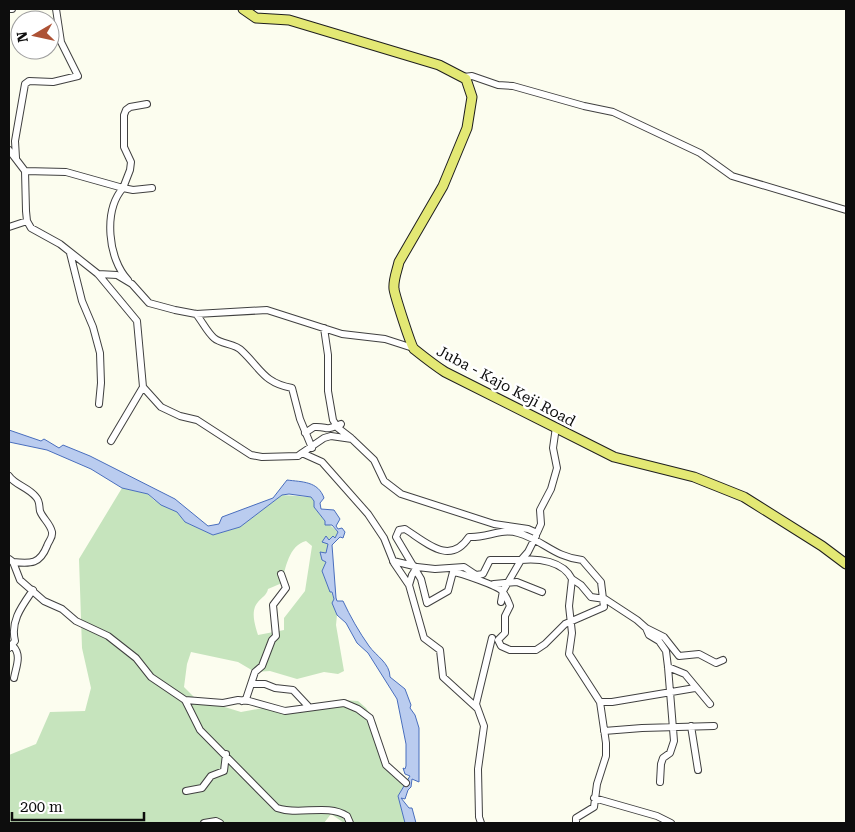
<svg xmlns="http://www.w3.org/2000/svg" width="855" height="832" font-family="'Roboto Serif',serif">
  <rect width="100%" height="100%" fill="#fcfdef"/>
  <path fill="#c6e4bd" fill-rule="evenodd" d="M122,488L148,494L154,500L177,512L185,522L213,535L240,527L282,495L311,497L314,501V507L325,521L338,532L335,538L325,543H329L326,553L321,552L322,560L326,562L322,571L334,599L332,603L337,615L336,625L344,671L338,674L324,672L297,679L270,671L255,672L238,662L191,652L187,664L184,687L195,698L241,712L263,708H296L343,700L358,701L366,708L376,723L387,764L405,782L410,775L398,796L405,823H344L331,814L324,823H9V755L36,744L50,712L85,711L91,688L82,648L79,559ZM306,541L312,546L305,591L284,618V630L258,635C255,625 250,611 258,602C262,597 267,595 268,589L282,583C285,569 289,545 306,541Z"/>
  <path fill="#baccef" stroke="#496ebd" d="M9,430L41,441L44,439L59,448L63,445L90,456L175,499L208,526L219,524L222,517L273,498L287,480C302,482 318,481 324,498L320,503L321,509L334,510L340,519L336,526L338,529L342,528L345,532L343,538L340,537L332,545L336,598L337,601H343C350,616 359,632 369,646C376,656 390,663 390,677L405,689L411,705L410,708L415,715L419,728V782L412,779L411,787L408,790L405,799L401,798L409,808H412L416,823H405L398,796L410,776L405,774L403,768L405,769L406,766V744L397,699L368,653L357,643L346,623L337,615L332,603L334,599L332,592H330L322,571L326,562L322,560L320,552L326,553L328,544L322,542L326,536L329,540L333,536L335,538L338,532L332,525H325V521L314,507V501L311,497L289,494L282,495L240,527L213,535L185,522L177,512L161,505L148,494L122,488L91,469L47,450L9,442Z"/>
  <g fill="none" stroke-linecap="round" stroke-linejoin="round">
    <defs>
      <path id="minor" d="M9,9H12
        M463,77L472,76L498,85L513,86L584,106L613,112L700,153L732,176L846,210
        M147,104L130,107L126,110L124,115V147L131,162L130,170L123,188L133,190L152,188
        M9,150L25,171L26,211L27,221L31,228L60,244L98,274L137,321L143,387L111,441
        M16,158L15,141L25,84L29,81L53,82L78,76L61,42L56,9
        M25,171L66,172L123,188C103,211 108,259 128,280
        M9,227L27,221
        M70,253L82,301L93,327L100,353L101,383L99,404
        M98,274L117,275L132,284L149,303L175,310L196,314L267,310L342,334L385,339L413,348
        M196,314C202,321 207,332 214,338C222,345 235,343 242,351C261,369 264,383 292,388L300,419L312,448
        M324,328L328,355V391L333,420L338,428L351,438
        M143,387L161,407L180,416L197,420L251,455L262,457L298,456L302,453L322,462L368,514L384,538L394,563L409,585L424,638L440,650L443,677L477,708
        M305,433L314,427C329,426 323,432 341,424L338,428
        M302,453L324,438L331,436L352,439L374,460L384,481L401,494L494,524L528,529L537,533L541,524L540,510L551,489L557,468L553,448L556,427
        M9,476C15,485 28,487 36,497C40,501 39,506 40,511C43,519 50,523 52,532C53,538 49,540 47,546C40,564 31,564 13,562
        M405,529C427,543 450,566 469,537C487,538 501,528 518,533C543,540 554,557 582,560L601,582L604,607L565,624L545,644L536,650H510L501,646L498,640L505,633V616L510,606C508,601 506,595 502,591C498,586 461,573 453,572L448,591L427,603L421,579L396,537L399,530Z
        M9,559L13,562L20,580L44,601L62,609L76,621L108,636L136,658L151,677L185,700L200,730L277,808C299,816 327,803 347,816L350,823
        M393,561L414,566
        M572,579L581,585L591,597L605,599L637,620L646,628L664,637L679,656L699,654L716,663L723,660
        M494,584L517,582L542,592
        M409,585L412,575L417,567L435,569L464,567L476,575L483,574L490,560H521L528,552L536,536
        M501,602L503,591L521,560C538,558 563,561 572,579L569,606L572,633L569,654L600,702L606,743V756L597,784L594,807L576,818V823
        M646,628L649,635L659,641L666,651L668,667L674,741L670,753L663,758L661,764L660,782
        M13,646C22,655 16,667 14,678
        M9,648L15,641C10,621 22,606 33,590
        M668,667L685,674L710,704
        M252,684H265L275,688L293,690L308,706
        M185,700L223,703L238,700L249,701L285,711L344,703L358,709L370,718L386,765L406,783
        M242,701L246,699L255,672L262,666L272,640L276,636L273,605L286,588L281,574
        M600,702H612L695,688
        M691,726L698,770
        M604,731L642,728L714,726
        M186,791L202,788L211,776L224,771L226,754
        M594,798L657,816L671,823
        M204,823L216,821L220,823
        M481,823L479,817L478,769L484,726L476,704L492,638"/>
      <path id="major" d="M243,9L256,18L289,20L439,65L466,79L472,97L467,128L443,186L399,262C397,271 393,280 394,289C395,296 411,346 414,349C424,357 434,365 445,372L614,457L694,477L744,497L822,546L846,564"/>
    </defs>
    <use href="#minor" stroke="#404040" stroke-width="8"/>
    <use href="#major" stroke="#1e1e1e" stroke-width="11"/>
    <use href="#minor" stroke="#fff" stroke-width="6"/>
    <use href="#major" stroke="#e3e874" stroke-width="9"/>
  </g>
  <g text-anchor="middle" stroke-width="5" stroke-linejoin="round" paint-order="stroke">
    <g font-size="15" fill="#0d0d0d" stroke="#fff">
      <text transform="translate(506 386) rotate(28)" y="5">Juba - Kajo Keji Road</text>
    </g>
  </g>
  <rect width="855" height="832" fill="none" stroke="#0d0d0d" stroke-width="20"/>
  <g transform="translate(35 35) rotate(261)"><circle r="24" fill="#ffffff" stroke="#9e9e9e"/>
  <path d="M0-4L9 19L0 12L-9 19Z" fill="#ad5235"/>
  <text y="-8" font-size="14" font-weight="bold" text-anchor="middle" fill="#0d0d0d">N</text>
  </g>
  <path d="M12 812v8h132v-8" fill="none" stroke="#0d0d0d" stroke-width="2.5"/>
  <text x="20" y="812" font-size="15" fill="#0d0d0d" stroke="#ffffff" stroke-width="4" paint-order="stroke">200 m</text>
</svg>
